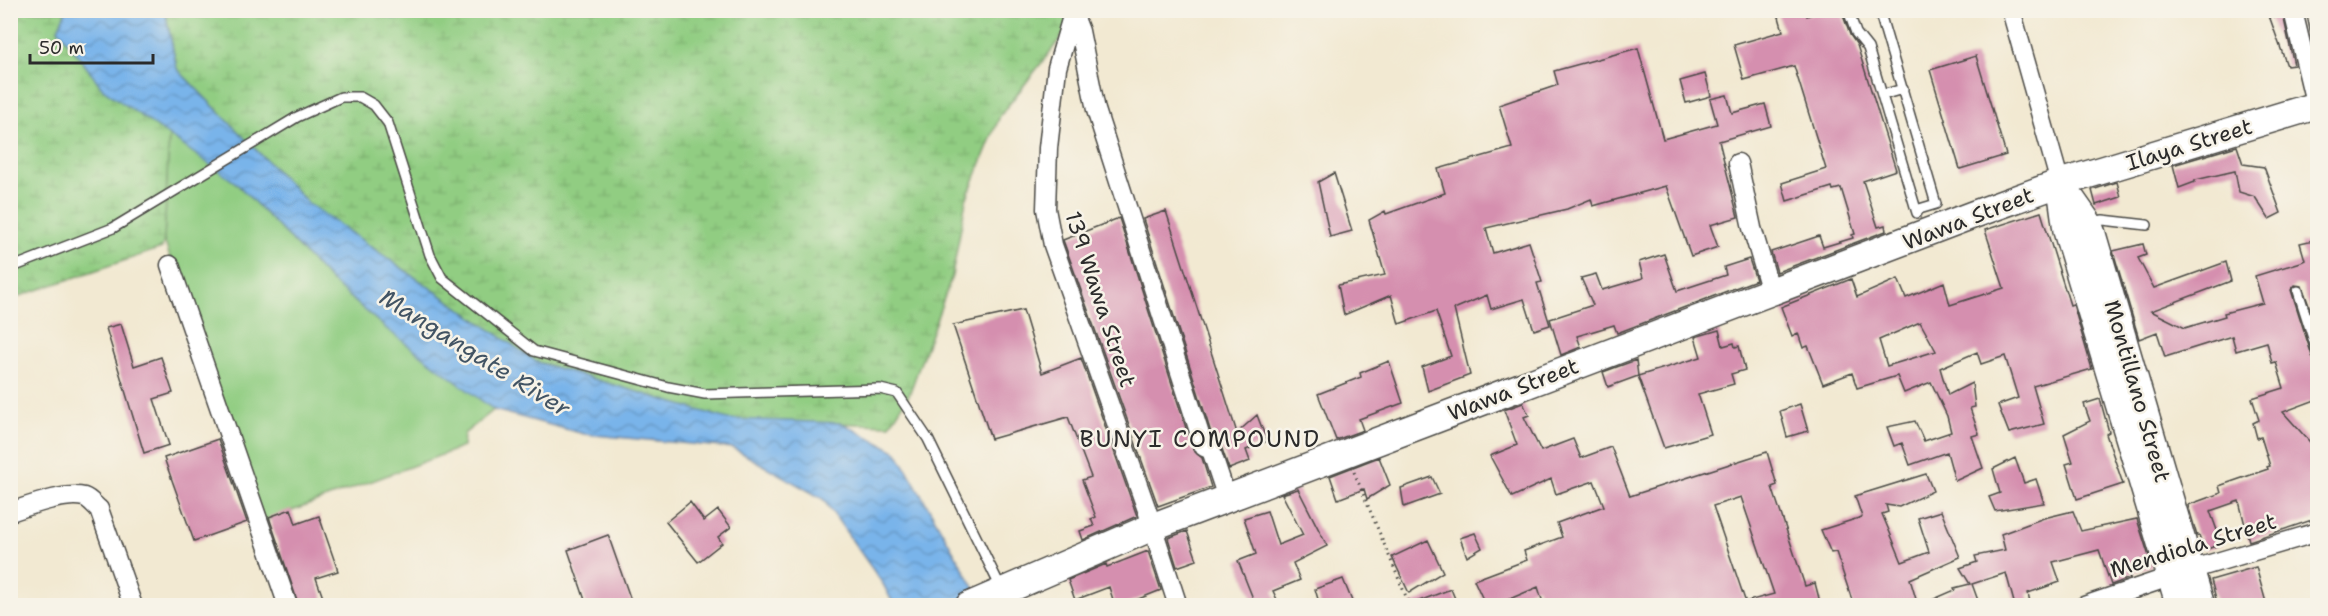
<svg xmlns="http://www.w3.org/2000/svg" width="2328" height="616" font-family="'Shantell Sans',sans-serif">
  <defs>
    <pattern id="wetland-marsh" width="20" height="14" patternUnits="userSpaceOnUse" patternTransform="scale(1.5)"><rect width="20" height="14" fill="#91cd82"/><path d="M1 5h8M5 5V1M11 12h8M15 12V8" fill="none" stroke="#7db070"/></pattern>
    <pattern id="water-waves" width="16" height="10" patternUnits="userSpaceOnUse" patternTransform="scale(1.5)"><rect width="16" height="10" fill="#79b4ea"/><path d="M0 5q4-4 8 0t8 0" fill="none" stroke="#6393be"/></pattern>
  </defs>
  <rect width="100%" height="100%" fill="#f7f3e8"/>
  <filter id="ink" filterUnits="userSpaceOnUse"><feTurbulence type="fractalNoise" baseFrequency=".0167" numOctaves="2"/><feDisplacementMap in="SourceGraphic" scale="12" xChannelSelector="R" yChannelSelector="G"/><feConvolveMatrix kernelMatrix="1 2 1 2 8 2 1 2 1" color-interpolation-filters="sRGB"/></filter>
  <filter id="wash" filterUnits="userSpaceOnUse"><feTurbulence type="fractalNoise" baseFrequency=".008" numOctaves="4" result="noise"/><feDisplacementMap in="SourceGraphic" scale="24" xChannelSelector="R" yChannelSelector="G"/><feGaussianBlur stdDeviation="1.35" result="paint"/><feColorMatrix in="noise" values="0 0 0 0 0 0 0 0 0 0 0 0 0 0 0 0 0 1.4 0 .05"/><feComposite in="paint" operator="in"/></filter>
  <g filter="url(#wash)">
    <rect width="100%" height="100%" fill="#f2e9d2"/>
    <path fill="#91cd82" stroke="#5e7c56" stroke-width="1.5" d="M169,135L236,183L331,281L388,330L505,401L464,434L463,447L260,523L164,240Z"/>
    <path fill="url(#wetland-marsh)" stroke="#5e7c56" stroke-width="1.5" d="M373,10L394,19L441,16L459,10L1082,11L1000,116L966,200L952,276L909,395L890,425L728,420L537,362L308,203L177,69L165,11Z
      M10,11H66L58,29L103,89L169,135L164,240L162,248L11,299Z"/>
    <path fill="url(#water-waves)" stroke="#52708a" stroke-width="1.5" d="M66,11H165L177,69L308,203L537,362L728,419L842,423L897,452L984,605H894L883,584L823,499L733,448L584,434L494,410L388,330L331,281L236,183L103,89L58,29Z
      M373,11H459L441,16L394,19Z"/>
    <g id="blocks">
      <path fill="#d58faf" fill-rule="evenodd" d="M1777,10H1806L1807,16L1824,10H1841L1850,35L1857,45L1896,170L1863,181L1878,227L1885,225L1886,231L1777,272L1771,252L1819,236L1823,247L1853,238L1852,235L1855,234L1841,188L1833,190L1832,187L1787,201L1782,183L1826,169L1794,66L1744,80L1734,45L1783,31Z
        M2267,10H2282L2294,65L2287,66Z
        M2306,10H2311L2312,19L2318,17V37L2312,40Z
        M1638,48L1663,139L1717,124L1710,99L1727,95L1732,113L1765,104L1771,126L1719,141L1738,217L1710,225L1718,247L1691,256L1666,186L1593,206L1591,199L1567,209L1486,228L1493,253L1529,242L1542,282L1537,283L1550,325L1534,330L1524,299L1491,309L1487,295L1454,309L1470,375L1428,391L1422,367L1451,356L1436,311L1399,324L1391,295L1344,315L1338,285L1385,275L1369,220L1385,211L1386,214L1445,193L1438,169L1512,148L1499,105L1558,85L1554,71Z
        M1976,56L2006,155L1960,169L1930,70Z
        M1705,74L1711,96L1686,103L1680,81Z
        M2237,146L2243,164L2264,167L2281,213L2269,219L2255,197L2239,192L2235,171L2195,180V182L2179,188L2173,165Z
        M1334,173L1352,231L1330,237L1318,182Z
        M2117,182L2121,197L2096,205L2092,190Z
        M1166,211L1237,433L1257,415L1267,441L1246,450L1250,461L1229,469L1221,446L1213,439L1143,219Z
        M2041,212L2070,305L2073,304L2092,369L2033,386L2044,424L2009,433L1998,405L2018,398L2005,356L1981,364L1977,352L1940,368L1948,395L1972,383L1975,407L1970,408L1979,434L1972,436L1983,468L1955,481L1947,452L1910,465L1902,443L1894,446L1887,427L1915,421L1924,441L1951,432L1947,416L1931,382L1904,393L1897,376L1857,388L1852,373L1823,384L1808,346L1803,348L1798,333L1792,336L1781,307L1851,279L1857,297L1898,279L1906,298L1944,282L1950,305L2004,288L1985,230ZM1920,322L1936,351L1887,366L1879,340Z
        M1119,218L1193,450L1202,458L1211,487L1158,506L1063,240Z
        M2318,239V312L2312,314L2302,286L2295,285L2291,290L2312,356L2318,366V399L2283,412L2318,451V518L2249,541L2239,501L2210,511L2222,544L2204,550L2199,535L2197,536L2188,505L2221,493L2219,486L2268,469L2267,467L2270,466L2261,437L2257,438L2253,423L2259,420L2252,398L2284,388L2276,362L2272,363L2267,342L2236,351L2232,336L2165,357L2157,332L2139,339L2113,251L2143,244L2146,255L2138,258L2154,288L2226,262L2231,281L2151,311L2185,328L2225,316L2224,313L2263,303L2255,276L2301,262L2305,260L2300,243Z
        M1664,254L1677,291L1726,275L1724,267L1749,259L1756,280L1617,333L1614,325L1577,336L1581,347L1561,355L1550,319L1593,305L1581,278L1596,274L1602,290L1643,278L1639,262Z
        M1023,310L1042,373L1081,358L1137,516L1083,540L1080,531L1094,526L1091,519L1096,517L1082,480L1091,477L1068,417L991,439L953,325Z
        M121,324L134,366L161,357L173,393L154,399L169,445L144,453L106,328Z
        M1719,330L1723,346L1734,343L1735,347L1739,346L1745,370L1731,374L1734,384L1698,394L1711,434L1664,448L1638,376L1701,357L1695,337Z
        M1636,360L1638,376L1608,387L1603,372Z
        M1389,361L1403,403L1359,419L1363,430L1336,440L1318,394L1361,377L1360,373Z
        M2100,399L2109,432L2106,434L2123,484L2077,499L2066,464L2073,462L2064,434L2090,421L2084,404Z
        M1523,403L1529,415L1524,417L1541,451L1573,439L1581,458L1611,447L1630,496L1767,452L1777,485L1772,487L1805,586L1815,583L1821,606H1748V601L1774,594L1741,497L1713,506L1747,606H1705L1704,600L1688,606H1544L1538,587L1493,606H1486L1474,580L1527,560L1524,551L1562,537L1557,523L1604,506L1594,481L1556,494L1551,479L1512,497L1490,456L1517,445L1504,410Z
        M1800,404L1808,431L1787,437L1780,411Z
        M218,439L247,522L194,541L164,458Z
        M1379,457L1390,485L1367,499L1364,489L1338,499L1330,476Z
        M2015,458L2024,483L2036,479L2044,503L1995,511L1989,497L2000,493L1993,469Z
        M1926,474L1933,491L1899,507L1886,505L1888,512L1882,514L1888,528L1902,562L1929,552L1918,518L1941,511L1960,557L1910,579L1918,606H1854L1836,552L1831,553L1821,530L1862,517L1855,496Z
        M1432,477L1440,494L1404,507L1401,488Z
        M1298,489L1327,546L1293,563L1300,580L1273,591L1280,606H1256L1238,561L1256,554L1244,518L1267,511L1278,545L1303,535L1282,494Z
        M690,502L704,521L718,510L731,527L718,537L722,543L698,562L666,522Z
        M291,509L296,524L319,516L338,571L316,578L326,606H299L269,517Z
        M2073,511L2081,531L2137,519L2152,566L2129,574L2130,578L2111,585L2099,550L2053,562L2060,582L2028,593L2030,602L2015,606L2006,573L1972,584L1980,606H1918L1955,590L1954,588L1970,584L1960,568L1977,562L1975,556L2005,550L2001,534L2044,518Z
        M1187,531L1197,560L1177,567L1168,538Z
        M1475,533L1482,548L1467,557L1460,538Z
        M608,535L633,606H587L568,550Z
        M1428,540L1443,572L1409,593L1392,557Z
        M1148,551L1161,590L1121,606H1115L1109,587L1075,600L1068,580L1106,564L1107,567Z
        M2256,567L2267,606H2218L2211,580Z
        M1343,579L1354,606H1320L1315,589Z
        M1451,589L1458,606H1411V604Z"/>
    </g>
  </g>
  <g filter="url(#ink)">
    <use href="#blocks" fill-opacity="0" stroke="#494844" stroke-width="1.5"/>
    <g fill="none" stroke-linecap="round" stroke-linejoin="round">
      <defs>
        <path id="service" d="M1848,10L1856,33L1868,48L1917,213
          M1879,10L1936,204L1916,210
          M1882,95L1903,89
          M2092,222L2103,220L2147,225
          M10,268L113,228L297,117L341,97H360L374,105L388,123L430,255L442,278L534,351L668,387L705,394L880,389L897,393L928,439L1001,588
          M2298,291L2318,354"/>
        <path id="minor" d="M1077,10L1073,13L1057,68L1048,148L1046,209L1053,245L1147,510L1178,606
          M2011,10L2060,183
          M2295,10L2293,11L2318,115
          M1073,13L1080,31L1096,110L1204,447L1211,450L1227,498
          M1738,163L1752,228L1771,292
          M170,265L288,606
          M10,512C29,506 65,492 84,497C90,499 94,505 99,509L133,606
          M2084,606L2190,570L2318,532"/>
        <path id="secondary" d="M2060,183L2088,223L2092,234L2201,606
          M2061,187L2067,231L2180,606
          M969,606L1152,527L1975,214L2060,183L2318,105"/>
      </defs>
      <use href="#service" stroke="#494844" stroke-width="12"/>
      <use href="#minor" stroke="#494844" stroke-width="21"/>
      <use href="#secondary" stroke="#494844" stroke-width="30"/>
      <path stroke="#494844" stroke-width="3" stroke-dasharray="1.5 4.5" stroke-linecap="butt" d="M2268,18L2278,15
        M1354,472L1410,606"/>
      <use href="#service" stroke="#fff" stroke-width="9"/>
      <use href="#minor" stroke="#fff" stroke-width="18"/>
      <use href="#secondary" stroke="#fff" stroke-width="27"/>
    </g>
  </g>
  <g text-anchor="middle" stroke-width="5" stroke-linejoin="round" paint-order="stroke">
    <g font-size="22" fill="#2b2b2b" stroke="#f7f3e8">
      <text transform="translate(2189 144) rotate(-17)" y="8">Ilaya Street</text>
      <text transform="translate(1968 218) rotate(-21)" y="8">Wawa Street</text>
      <text transform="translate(1101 299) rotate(72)" y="8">139 Wawa Street</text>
      <text transform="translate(1513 389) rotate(-21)" y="8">Wawa Street</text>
      <text transform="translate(2138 391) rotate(74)" y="8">Montillano Street</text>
      <text transform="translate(2193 545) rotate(-17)" y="8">Mendiola Street</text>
    </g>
    <g font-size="24" font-style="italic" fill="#425464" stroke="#f7f3e8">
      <text transform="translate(475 353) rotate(32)" y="8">Mangangate River</text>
    </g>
    <g font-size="24" letter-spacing="1.5" fill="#2b2b2b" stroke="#f7f3e8">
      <text x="1200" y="447">BUNYI COMPOUND</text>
    </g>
  </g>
  <rect width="2328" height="616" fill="none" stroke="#f7f3e8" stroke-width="36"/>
  <path d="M30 54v9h123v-9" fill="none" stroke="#2b2b2b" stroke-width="3"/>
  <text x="39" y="54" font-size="18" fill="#2b2b2b" stroke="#f7f3e8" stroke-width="4.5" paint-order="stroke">50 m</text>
</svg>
